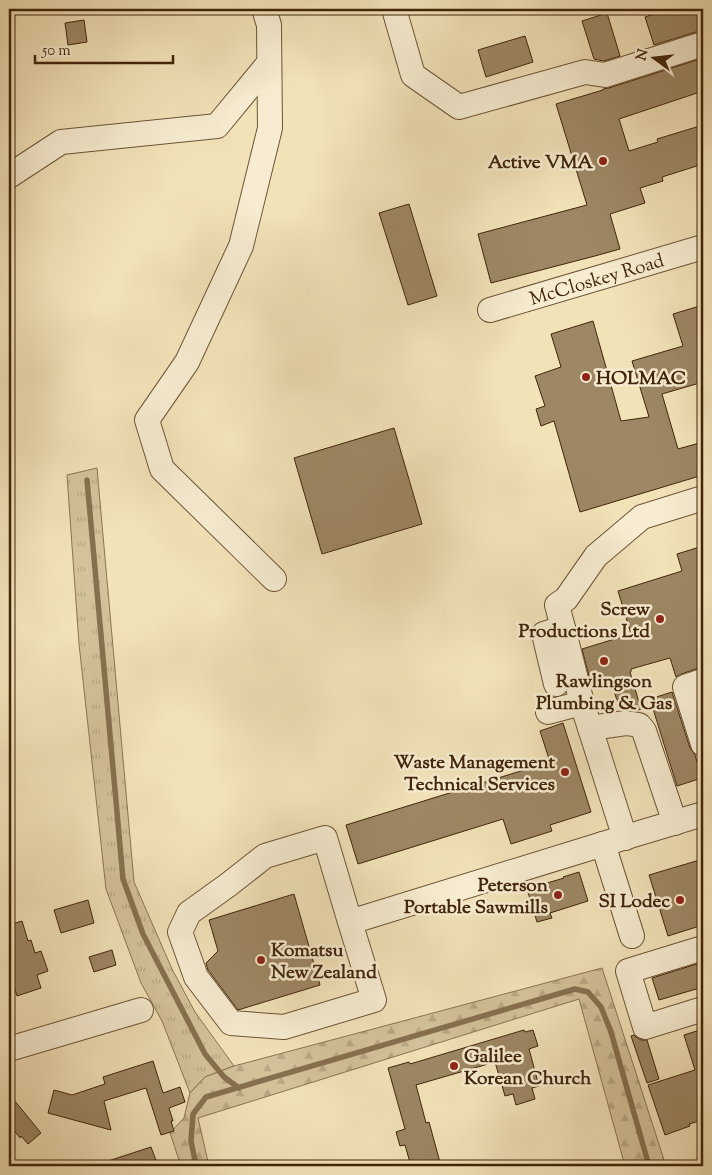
<svg xmlns="http://www.w3.org/2000/svg" width="712" height="1175" font-family="'Sorts Mill Goudy',serif">
  <defs>
    <pattern id="grass-tufts" width="24" height="20" patternUnits="userSpaceOnUse" patternTransform="scale(1.25)"><rect width="24" height="20" fill="#d4c29a"/><path d="M3 7l-1-3M5 7V3M7 7l1-3M15 17l-1-3M17 17v-4M19 17l1-3" fill="none" stroke="#b7a783"/></pattern>
    <pattern id="forest-firs" width="22" height="20" patternUnits="userSpaceOnUse" patternTransform="scale(1.25)"><rect width="22" height="20" fill="#d4c29a"/><path d="M5 1l3.5 6h-7zM16 11l3.5 6h-7z" fill="#b7a783"/></pattern>
  </defs>
  <rect width="100%" height="100%" fill="#f2e2b8"/>
  <filter id="stains"><feTurbulence type="fractalNoise" baseFrequency=".004" numOctaves="4"/><feColorMatrix values="0 0 0 0 .2 0 0 0 0 .09 0 0 0 0 .02 0 0 0 .5 -.17"/></filter>
  <radialGradient id="worn" r=".72"><stop offset=".6" stop-color="#630" stop-opacity="0"/><stop offset="1" stop-color="#630" stop-opacity=".3"/></radialGradient>
  <path fill="url(#grass-tufts)" stroke="#8a7452" d="M97,468L134,882L172,969L195,1012L234,1066L205,1077L190,1093L162,1021L141,983L106,889L79,644L67,475Z"/>
  <path fill="url(#forest-firs)" stroke="#8a7452" d="M602,968L666,1166H625L579,999L198,1118L209,1166H181L170,1133L184,1118L190,1093L205,1077L234,1066Z"/>
  <g fill="none" stroke-linecap="round" stroke-linejoin="round">
    <path stroke="#87704f" stroke-width="5.5" d="M87,480L123,879L143,934L205,1054L224,1077L239,1088
      M196,1166L191,1141L193,1114L206,1097L575,989L588,992L601,1007L611,1032L649,1166"/>
  </g>
  <path fill="#9d8764" stroke="#41250a" d="M670,9H703V31H699L654,45L645,17Z
    M607,13L620,56L604,61L594,59L582,21Z
    M84,20L87,42L68,45L65,23Z
    M525,36L533,62L486,77L478,50Z
    M703,58V91L619,119L629,151L658,142L657,139L703,125V164L662,177L663,181L640,188L645,203L610,214L620,249L595,256L491,283L478,234L587,205L556,104L603,90V89L609,88Z
    M409,204L437,296L408,305L379,213Z
    M703,305V382L662,394L678,449L703,442V475L580,512L554,421L541,426L536,409L545,406L535,376L561,367L551,334L593,321L621,421L649,417L632,361L683,346L673,314Z
    M394,428L422,524L322,554L294,458Z
    M703,546V668H699L681,674L676,677L670,658L631,669V672H630L641,709L636,711L628,709L620,710L610,678L591,684L582,649L631,634L618,591L682,571L677,554Z
    M672,692L690,748L695,755L702,778L677,786L650,699Z
    M563,723L591,812L550,825L552,831L511,844L503,819L358,864L346,825L550,762L540,731Z
    M703,859V925L668,936L649,875Z
    M579,872L588,901L550,913L552,918L537,922L527,889L564,878L563,877Z
    M294,894L320,985L238,1010L208,970L206,963L218,951L209,920Z
    M88,900L94,923L61,933L54,910Z
    M22,921L28,941L31,940L35,953L41,951L48,971L37,975L41,988L17,996L9,970V925Z
    M112,950L116,965L94,972L89,957Z
    M703,962V987L659,1000L652,978Z
    M703,1029V1084H702L703,1089V1120L689,1124L690,1126L665,1135L648,1085L695,1070L684,1035Z
    M524,1030L525,1032L533,1030L538,1046L529,1049L539,1086L532,1088L535,1099L516,1105L513,1094L505,1096L495,1062L416,1085L426,1123L429,1122L441,1166H411L405,1145L400,1146L396,1132L405,1129L388,1068L409,1062L410,1064Z
    M634,1035L636,1037L641,1040H647L659,1079L647,1083L631,1036Z
    M153,1061L163,1093L180,1087L185,1102L169,1108L173,1121H171L174,1131L161,1135L146,1088L104,1101L111,1130L48,1113L54,1090L72,1095L105,1084L103,1077Z
    M9,1094L41,1133L28,1144L21,1136L20,1138L9,1124Z
    M151,1147L158,1166H103L102,1163Z"/>
  <g fill="none" stroke-linecap="round" stroke-linejoin="round">
    <defs>
      <g id="minor">
        <path d="M264,9L269,25L270,128L241,246L187,362L147,420L162,469L274,579"/>
        <path d="M394,9L413,75L459,107L585,72L605,75L703,44"/>
        <path d="M9,176L61,142L217,126L269,63"/>
        <path id="s1" d="M490,310L703,247"/>
        <path d="M563,628L557,605L566,599L596,556L642,517L703,498"/>
        <path d="M703,681L685,687L703,744"/>
        <path d="M556,684L544,634L563,628L582,703"/>
        <path d="M548,712L582,703L625,838"/>
        <path d="M590,728L626,723L639,725L644,731L675,823"/>
        <path d="M603,844L632,936"/>
        <path d="M350,922L325,838L265,856L228,885L189,913L180,932L196,977L231,1023L284,1027L374,1000L350,922L603,844L703,814"/>
        <path d="M703,948L628,971L645,1027L703,1009"/>
        <path d="M9,1049L141,1010"/>
      </g>
    </defs>
    <use href="#minor" stroke="#6d5436" stroke-width="26"/>
    <use href="#minor" stroke="#f7ecd1" stroke-width="24"/>
  </g>
  <g fill="#8f2418" stroke="#f7ecd1" stroke-width="2">
    <circle cx="603" cy="161" r="5"/>
    <circle cx="586" cy="377" r="5"/>
    <circle cx="660" cy="619" r="5"/>
    <circle cx="604" cy="661" r="5"/>
    <circle cx="565" cy="772" r="5"/>
    <circle cx="558" cy="895" r="5"/>
    <circle cx="680" cy="900" r="5"/>
    <circle cx="261" cy="960" r="5"/>
    <circle cx="454" cy="1066" r="5"/>
  </g>
  <g text-anchor="middle" stroke-width="5" stroke-linejoin="round" paint-order="stroke">
    <g font-size="19" font-weight="bold" fill="#41250a" stroke="#f7ecd1" text-anchor="end">
      <text x="593" y="168">Active VMA</text>
      <text x="596" y="384" text-anchor="start">HOLMAC</text>
      <text x="650" y="615">Screw<tspan x="650" dy="22">Productions Ltd</tspan></text>
      <text x="604" y="687" text-anchor="middle">Rawlingson<tspan x="604" dy="22">Plumbing &amp; Gas</tspan></text>
      <text x="555" y="768">Waste Management<tspan x="555" dy="22">Technical Services</tspan></text>
      <text x="548" y="891">Peterson<tspan x="548" dy="22">Portable Sawmills</tspan></text>
      <text x="670" y="907">SI Lodec</text>
      <text x="271" y="956" text-anchor="start">Komatsu<tspan x="271" dy="22">New Zealand</tspan></text>
      <text x="464" y="1062" text-anchor="start">Galilee<tspan x="464" dy="22">Korean Church</tspan></text>
    </g>
    <g font-size="19" fill="#41250a" stroke="#f7ecd1">
      <text dy="7" stroke="none"><textPath href="#s1" startOffset="111">McCloskey Road</textPath></text>
    </g>
  </g>
  <rect width="712" height="1175" fill="none" stroke="#f2e2b8" stroke-width="30"/>
  <rect x="10" y="10" width="692" height="1155" fill="none" stroke="#41250a" stroke-width="2.5"/>
  <rect x="15" y="15" width="682" height="1145" fill="none" stroke="#41250a"/>
  <g transform="translate(654 58) rotate(285)" stroke="#f7ecd1" stroke-width="4" paint-order="stroke">
  <path d="M0-4L9 19L0 12L-9 19Z" fill="#41250a"/>
  <text y="-8" font-size="14" font-weight="bold" text-anchor="middle" fill="#41250a">N</text>
  </g>
  <path d="M35 55v8h138v-8" fill="none" stroke="#41250a" stroke-width="2.5"/>
  <text x="42" y="55" font-size="15" fill="#41250a" stroke="#f7ecd1" stroke-width="4" paint-order="stroke">50 m</text>
  <rect width="100%" height="100%" filter="url(#stains)"/>
  <rect width="100%" height="100%" fill="url(#worn)"/>
</svg>
